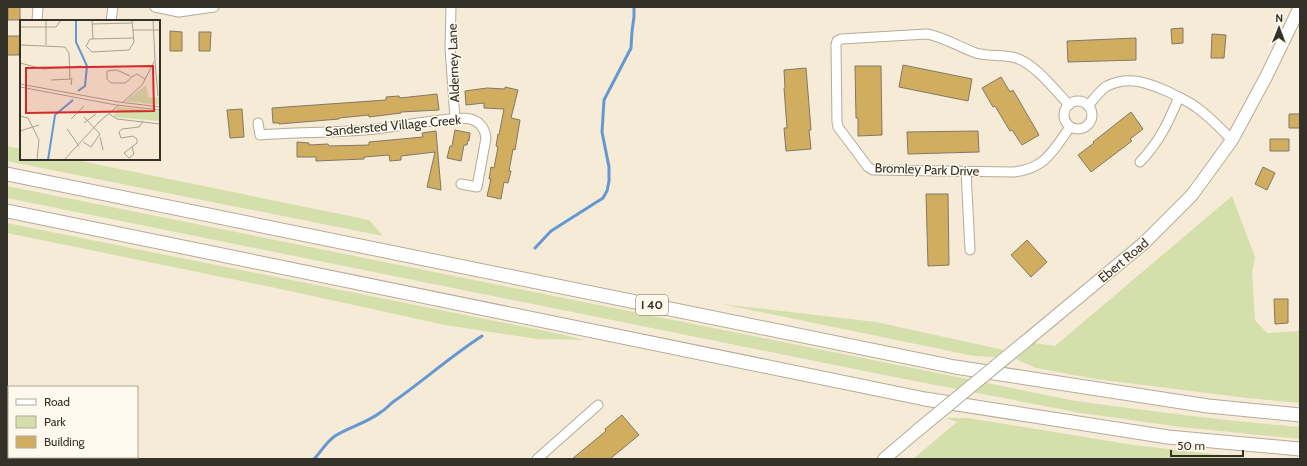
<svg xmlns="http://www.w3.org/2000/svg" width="1307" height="466" font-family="Cabin,sans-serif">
  <rect width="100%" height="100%" fill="#f5ebd7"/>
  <path fill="#d4dfac" d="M7,146L21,149V159H71L369,220L383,236L7,161Z
    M7,186L1076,401C1150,411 1225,421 1300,427V439L1181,427L1081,413L889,376L7,198Z
    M1232,196L1255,257L1252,273L1255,320L1267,333L1300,331V403L1247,398L1096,379L1036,368L1016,359L1034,343L1055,346Z
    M7,223L565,335L584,340L537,339L445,325L276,288L7,233Z
    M722,304L876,322L1004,350L995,357L974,356Z
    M946,418H968L1133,445L1256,459H913L957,422Z"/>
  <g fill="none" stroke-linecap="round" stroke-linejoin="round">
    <path stroke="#6598d3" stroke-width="3" d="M535,248L551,231L603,198L607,191L609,181V167L602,132L604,100L631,48L632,31L634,17V7
      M314,459C321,452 326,442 335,436C349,427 367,423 381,412C386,409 389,405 393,402C423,381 451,356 482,336"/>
  </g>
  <path fill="#d1ad60" stroke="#817866" d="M8,7H20V20H8Z
    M1183,28V43L1172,44L1171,29Z
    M170,31L182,32V51H170Z
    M199,32H211L210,51H199Z
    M1212,34L1226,35L1224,58H1211Z
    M7,36H20L19,55H7Z
    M1136,38V60L1068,62L1067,41Z
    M903,65L972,79L968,101L899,87Z
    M855,66H881L882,135L858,136V118H856Z
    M806,68L811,130H809L811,149L786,151L784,128H787L784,88H785L784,70Z
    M1001,77L1010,92L1013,90L1039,135L1022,145L1012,130L1010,131L995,106L993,107L982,88Z
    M505,87L518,90L511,118L520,120L515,150L513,149L509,171H511L508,183L504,182L501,199L487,196L491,179H489L491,167L494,168L498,147L496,146L498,134L499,135L504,109L484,108V103L466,105L465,91L487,88L505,89Z
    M437,94L439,110L401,112V113L369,117V115L339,118V119L279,124V123H273L272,108L386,100V97L399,96L400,98Z
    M242,109L244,137L230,138L227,110Z
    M1131,112L1143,129L1130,139L1132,141L1091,172L1078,155L1094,143L1093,142Z
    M1289,114H1300V128H1289Z
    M455,130L470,133L469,141L468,140L467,145H464L461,161L447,158L450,146H452Z
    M436,131L441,190L427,187L435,152L401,156V160L390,161L389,155L364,157V159L316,161V157H297V142L309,143V145L328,144L329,146L369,145V142L423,137L422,133Z
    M978,131L979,152L908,154L907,132Z
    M1270,139H1289V151H1270Z
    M1263,167L1275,173L1267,190L1255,184Z
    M926,194H948L949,265L928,266Z
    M1027,240L1047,262L1031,277L1011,255Z
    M1274,299H1288V323L1275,324Z
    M622,415L639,435L610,459H572L606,431L605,429Z"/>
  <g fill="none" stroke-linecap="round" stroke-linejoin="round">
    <defs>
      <path id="minor" d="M155,7L179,12L214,7
        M451,7L450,48L455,119
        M37,21L38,7
        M111,21L113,7
        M1064 115a14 14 0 1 1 28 0a14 14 0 1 1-28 0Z
        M1069,105C1055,90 1035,64 1016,58C1003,54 989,57 976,53C959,47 944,37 927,34L841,39L837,41L836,45L837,122L838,127L868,167L873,170L1013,172C1045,169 1053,151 1070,127
        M1088,106C1093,100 1100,90 1107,86C1129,75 1148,83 1169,92C1178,97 1188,101 1196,107C1209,116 1221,129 1232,140
        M258,123L260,135C298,132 337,133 376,129C401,126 426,121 452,119C458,119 464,117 470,119C480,121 485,129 486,138L477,187L461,184
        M1140,162C1160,141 1168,123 1179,97
        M966,171L970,250
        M537,459L598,405"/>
      <path id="major" d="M1026,341L1144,243L1192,195L1232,140L1266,77L1300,7
        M884,459L918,430"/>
      <path id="highway" d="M7,174L955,367L1208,406L1300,415
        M7,211L925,399L1168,437L1300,449"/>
    </defs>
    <use href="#minor" stroke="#b5ac98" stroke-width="11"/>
    <use href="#major" stroke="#b5ac98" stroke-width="14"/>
    <use href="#highway" stroke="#b5ac98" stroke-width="15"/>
    <use href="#minor" stroke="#fff" stroke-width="9"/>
    <use href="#major" stroke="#fff" stroke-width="12"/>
    <use href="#highway" stroke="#fff" stroke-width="13"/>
    <defs>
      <path id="major-bridge" d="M918,430L1026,341"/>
    </defs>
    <use href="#major-bridge" stroke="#b5ac98" stroke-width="14" stroke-linecap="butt"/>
    <use href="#major-bridge" stroke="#fff" stroke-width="12"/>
  </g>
  <g text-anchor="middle" stroke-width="3" stroke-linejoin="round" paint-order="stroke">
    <rect fill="#fff9ed" stroke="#716d64" stroke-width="1" x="636" y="295" width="32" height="20" rx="3"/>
    <g font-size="12" font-weight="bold" fill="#343129">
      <text x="652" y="309">I 40</text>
    </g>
    <g font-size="13" fill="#343129" stroke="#fff9ed">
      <text transform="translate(453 63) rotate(-92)" y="5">Alderney Lane</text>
      <text transform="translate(393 125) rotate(-5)" y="5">Sandersted Village Creek</text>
      <text transform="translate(927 169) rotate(2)" y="5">Bromley Park Drive</text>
      <text transform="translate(1123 260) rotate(-40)" y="5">Ebert Road</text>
    </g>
  </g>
  <g transform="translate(20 20)">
    <rect width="140" height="140" fill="#f5ebd7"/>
    <path d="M138,54H140V85L105,81L126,65L129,78L139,77ZM98,87L140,91V101L93,97Z" fill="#d4dfac"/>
    <path fill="none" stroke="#6598d3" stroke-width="2" d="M56,0V22L67,46L65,66L58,71M28,140L35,95L53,80"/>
    <path fill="none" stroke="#a8a191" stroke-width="1" d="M72,0L73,19M112,0L114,22L109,30L72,32L66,26L70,19L114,18M72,4L112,3M0,7H36L41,0M113,10H140M0,25L45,27L49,33L50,59M26,25V0M135,41L138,76M0,43L23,49L61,46M110,56L97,50L87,51V59L91,63H105L110,59M112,56L110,58L117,54L125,59M31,60L52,59L51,65M0,64L99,82L140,87M0,67L96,85L140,90M103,82L122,65L135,40L133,0M89,94L97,99L140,104M0,96L8,98L19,120L17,140M51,99L64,86M64,103L76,94M47,109L59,126M0,111L19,105M80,117L83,130M63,122L71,127L80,114L64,97M112,127L114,134L109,138L104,133L117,123V119L113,116L101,118L99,112L102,109L119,107L123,101M44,140L79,102L99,85"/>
    <path fill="#d62828" fill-opacity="0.15" stroke="#d62828" stroke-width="2" d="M133,46L134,91L6,93V48Z"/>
    <rect width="140" height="140" fill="none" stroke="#343129" stroke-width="2"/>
  </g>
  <rect width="1307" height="466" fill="none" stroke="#343129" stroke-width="16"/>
  <rect x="8" y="386" width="130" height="72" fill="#fff9ed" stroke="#aea99f"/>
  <rect x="16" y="399" width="20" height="6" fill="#ffffff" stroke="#aea99f"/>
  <text x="44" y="406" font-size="12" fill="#343129">Road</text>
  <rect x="16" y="416" width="20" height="12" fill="#d4dfac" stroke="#aea99f"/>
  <text x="44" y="426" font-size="12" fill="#343129">Park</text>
  <rect x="16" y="436" width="20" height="12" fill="#d1ad60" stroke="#aea99f"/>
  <text x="44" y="446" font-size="12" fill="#343129">Building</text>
  <g transform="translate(1279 28) rotate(1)" stroke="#fff9ed" stroke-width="3" paint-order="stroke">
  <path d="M0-3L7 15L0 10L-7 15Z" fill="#343129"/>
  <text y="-6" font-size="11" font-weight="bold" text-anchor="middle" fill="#343129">N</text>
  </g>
  <path d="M1171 450v6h72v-6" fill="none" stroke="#343129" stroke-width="2"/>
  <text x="1177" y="450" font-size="12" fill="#343129" stroke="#fff9ed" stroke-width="3" paint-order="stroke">50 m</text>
</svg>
